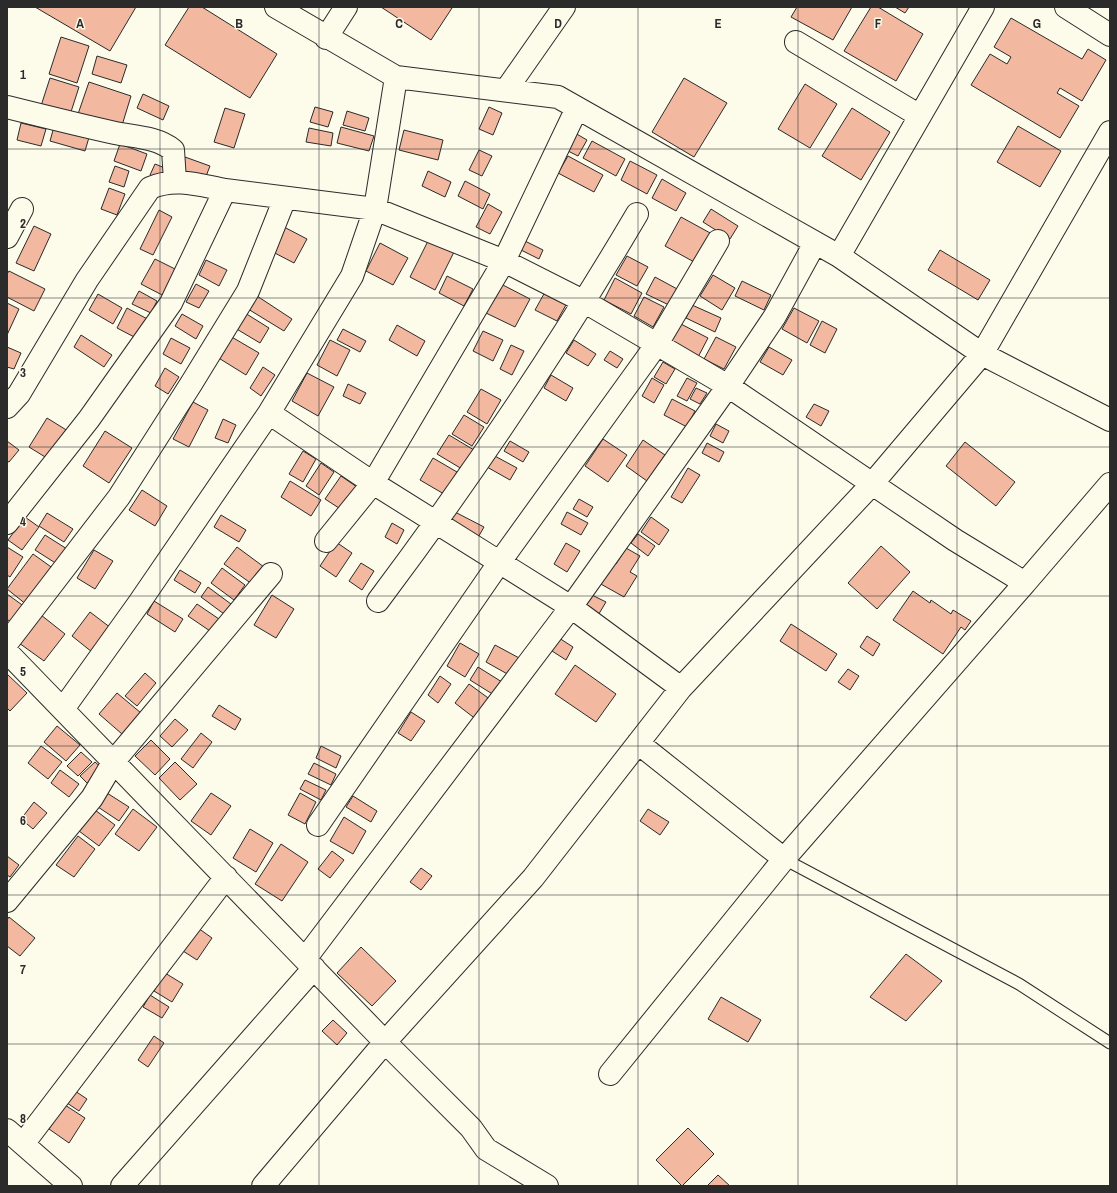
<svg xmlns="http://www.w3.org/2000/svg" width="1117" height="1193" font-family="'Archivo Narrow',sans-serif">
  <rect width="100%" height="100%" fill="#fdfbea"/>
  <path fill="#f2b8a0" stroke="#2b2b2b" d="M35,7H136L110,51Z
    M189,7H202L277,54L250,98L165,45Z
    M381,7H450L452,8L431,40Z
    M797,7H852L833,40L791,17Z
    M871,7H878L923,34L896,81L844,51Z
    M895,7H909L905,13Z
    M1011,18L1082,59L1088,49L1106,60L1082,101L1060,88L1057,93L1079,106L1060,138L971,85L990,54L1007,64L1011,57L994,47Z
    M61,37L89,46L77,83L49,74Z
    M97,56L127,65L121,83L92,74Z
    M50,78L79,87L69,118L40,109Z
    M684,78L727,103L694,157L652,132Z
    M89,82L131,96L120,132L77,117Z
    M805,84L837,104L810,148L778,129Z
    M143,94L169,106L163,120L137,108Z
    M315,107L333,112L328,127L310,122Z
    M489,107L502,113L493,135L479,129Z
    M225,108L245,114L234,148L214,142Z
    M852,108L890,132L861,180L822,156Z
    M347,111L369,118L365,131L343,125Z
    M21,123L46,129L41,146L17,140Z
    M55,123L90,134L85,151L50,141Z
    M1018,126L1061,151L1040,187L997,162Z
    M341,127L374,136L369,151L337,143Z
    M309,128L333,133L331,146L306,142Z
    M404,130L443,140L438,160L399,150Z
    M575,133L587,140L578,156L566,150Z
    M592,141L625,159L616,176L583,158Z
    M120,144L147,154L141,171L114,161Z
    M479,150L492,156L482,176L469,170Z
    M568,156L603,175L594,192L558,173Z
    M185,157L210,166L203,184L178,175Z
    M630,161L657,175L647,194L621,180Z
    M155,164L170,170L166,181L150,175Z
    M115,166L129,171L124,187L109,182Z
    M428,171L451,182L445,197L422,186Z
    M662,179L686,193L676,211L652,198Z
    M465,181L490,194L483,209L458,196Z
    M109,188L125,194L117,215L101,209Z
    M488,204L502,212L490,234L476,227Z
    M711,209L738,226L730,239L703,222Z
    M159,210L172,217L153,255L140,249Z
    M681,217L712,234L696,263L665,246Z
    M34,226L51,234L34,271L16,263Z
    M284,227L307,239L294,263L271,251Z
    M431,235L456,248L435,290L410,277Z
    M525,241L543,250L539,259L521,250Z
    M380,243L408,258L393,285L366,271Z
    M940,250L990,280L978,300L928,270Z
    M627,256L648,267L637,286L616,275Z
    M155,259L177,270L164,296L141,284Z
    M206,260L227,270L219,286L199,275Z
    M9,271L45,289L34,311L7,297V274Z
    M713,275L735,288L722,310L700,296Z
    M447,276L473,289L464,306L439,293Z
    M655,277L679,290L671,306L646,294Z
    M615,278L642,293L631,314L604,300Z
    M742,281L771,295L764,310L735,296Z
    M196,284L209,291L199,308L186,302Z
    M501,284L530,299L515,327L486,313Z
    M139,291L157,301L151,313L132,304Z
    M545,292L567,303L557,321L535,310Z
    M98,294L122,308L113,324L89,310Z
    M257,296L292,319L284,331L248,309Z
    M644,297L664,307L653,327L634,316Z
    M7,303L19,309L7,335Z
    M692,305L721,318L715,332L686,318Z
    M127,308L151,321L140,340L117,328Z
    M794,308L819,321L807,343L782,329Z
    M245,313L269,328L260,343L235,328Z
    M182,314L203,326L196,339L175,326Z
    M822,321L837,329L825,353L810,345Z
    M679,323L708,338L697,359L668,345Z
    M397,325L425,341L417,356L389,340Z
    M343,329L366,341L360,352L337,340Z
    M483,331L503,340L493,361L473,351Z
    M81,335L112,355L104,367L74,347Z
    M230,336L259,353L246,375L217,357Z
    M716,337L736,347L724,369L704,359Z
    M171,338L190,348L181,364L163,354Z
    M330,340L350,350L337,376L317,365Z
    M574,340L596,354L588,366L566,353Z
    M511,345L524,351L512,375L500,369Z
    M7,347L21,353L14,369L7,367Z
    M769,347L792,360L783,375L760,362Z
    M610,351L623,359L617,368L604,360Z
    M663,362L675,369L666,384L654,377Z
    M263,367L275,375L261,396L250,388Z
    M165,368L179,377L168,394L155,386Z
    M307,373L334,387L318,416L292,401Z
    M551,375L573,388L566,401L544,388Z
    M652,378L664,385L654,403L642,396Z
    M687,378L697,383L687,401L677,396Z
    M348,384L366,393L360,404L343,396Z
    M696,388L707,393L700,404L690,399Z
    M481,389L501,400L487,424L467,412Z
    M672,399L695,411L687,427L664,415Z
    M193,402L208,410L189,447L173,439Z
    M814,404L829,411L821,426L806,417Z
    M464,415L484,427L472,446L452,434Z
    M47,418L68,431L50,460L29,447Z
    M223,419L236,425L228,443L215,438Z
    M716,424L729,431L723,443L710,436Z
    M105,431L132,448L109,483L83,466Z
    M449,435L474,450L462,469L437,454Z
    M603,439L627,455L608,482L585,466Z
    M643,440L665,455L647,481L626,466Z
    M7,441L19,450L9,462L7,461Z
    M510,441L529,452L523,462L504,451Z
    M965,442L1015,482L996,506L946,466Z
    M707,443L724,452L719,462L702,453Z
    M303,451L316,459L303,482L289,474Z
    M493,455L517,468L510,480L487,467Z
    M433,458L457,472L444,494L420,480Z
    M321,463L334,472L319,495L306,486Z
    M688,468L700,475L682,503L671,497Z
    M341,476L357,487L342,510L325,499Z
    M290,481L321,500L311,516L281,497Z
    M142,490L167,506L155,526L129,510Z
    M579,499L593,507L587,517L573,509Z
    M455,512L484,527L476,541L447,526Z
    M567,512L588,523L581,535L561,524Z
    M47,513L73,529L64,542L39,526Z
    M221,515L246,530L239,542L214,527Z
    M25,517L39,527L22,550L8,540Z
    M651,517L669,530L659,545L641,532Z
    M392,523L404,530L397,544L385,537Z
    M638,534L655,546L648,556L631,543Z
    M45,535L67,549L57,564L35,550Z
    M336,542L352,553L336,577L320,566Z
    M566,543L580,551L567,572L554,564Z
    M881,546L910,572L877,609L848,583Z
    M7,547L23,557L10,577L7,575Z
    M237,547L264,567L252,584L224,564Z
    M626,548L640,556L630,572L637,576L624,597L599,583L612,561L616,564Z
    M94,550L113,561L95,589L77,578Z
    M33,554L54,569L27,605L7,589Z
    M361,563L374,571L362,590L349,581Z
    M222,568L245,585L234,600L211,583Z
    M180,570L201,583L195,593L174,580Z
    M208,587L231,604L224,614L201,597Z
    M913,591L930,603L931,600L951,614L953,610L971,621L965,630L961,627L943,654L893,620Z
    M7,594L25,607L13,624L7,619Z
    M272,595L294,609L276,638L254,625Z
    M592,595L606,602L597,617L584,610Z
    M154,601L183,619L175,632L147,614Z
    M197,604L219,619L210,631L188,616Z
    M90,612L111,628L92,652L72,636Z
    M41,615L65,634L44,661L19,643Z
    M791,624L837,654L826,671L780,641Z
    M867,636L880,644L873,656L860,647Z
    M559,638L573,647L566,660L552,651Z
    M460,643L479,654L465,677L447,666Z
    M495,645L521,659L511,676L486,662Z
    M575,665L616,694L596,722L555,694Z
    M478,667L502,682L494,695L470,680Z
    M848,669L859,676L850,690L838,682Z
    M145,673L156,683L137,706L125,696Z
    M7,674L27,693L10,711L7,708Z
    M440,676L451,684L438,703L428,695Z
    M469,684L491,700L477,720L455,703Z
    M117,693L141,713L122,734L99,714Z
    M219,705L241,719L235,730L212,716Z
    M411,712L425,721L411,741L398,733Z
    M175,719L188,730L172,747L160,736Z
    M57,726L80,745L66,761L44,742Z
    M201,733L212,742L193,768L181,759Z
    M151,740L170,759L155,775L135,756Z
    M41,746L62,762L48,779L28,763Z
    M321,746L341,756L336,768L316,758Z
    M81,752L92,762L78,776L67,766Z
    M95,762L104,770L89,785L80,776Z
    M175,762L197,784L180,800L159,778Z
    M314,763L336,774L331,785L308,774Z
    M60,770L79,784L69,797L51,783Z
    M305,780L326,790L321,800L300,789Z
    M107,793L129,807L119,821L98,807Z
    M211,793L231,806L211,835L191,821Z
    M300,793L316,802L305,824L288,815Z
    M353,796L377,811L371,822L346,807Z
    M34,802L47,813L33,829L21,819Z
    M133,809L157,827L139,851L115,834Z
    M648,809L669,822L660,835L640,821Z
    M95,810L115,825L99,846L79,831Z
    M344,817L366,831L353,854L330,841Z
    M250,829L273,843L256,872L233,858Z
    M78,836L95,849L74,877L56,865Z
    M281,844L308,862L282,901L255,884Z
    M332,851L344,860L330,878L318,869Z
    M7,856L19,865L10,877L7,875Z
    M421,868L432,876L421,890L410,882Z
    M9,917L35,938L20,956L7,946V920Z
    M198,928L212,938L197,960L183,951Z
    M361,947L396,981L372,1006L337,973Z
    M906,954L942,981L906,1021L870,997Z
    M165,973L183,984L172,1002L154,991Z
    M150,995L169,1007L162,1018L143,1007Z
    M721,997L761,1020L748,1042L708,1019Z
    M333,1020L347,1033L337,1045L322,1031Z
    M154,1036L164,1043L148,1067L138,1060Z
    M75,1091L87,1099L79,1111L67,1103Z
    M65,1105L85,1118L69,1143L49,1129Z
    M688,1128L714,1154L682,1186L656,1160Z
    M718,1175L730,1186H707Z"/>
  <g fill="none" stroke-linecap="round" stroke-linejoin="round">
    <defs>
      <path id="lane" d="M784,859L1019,984L1110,1043"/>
      <path id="street" d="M276,7L396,77L558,97L839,256
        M983,7L839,256L982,354L1110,420
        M1066,7L1110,35
        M326,38L346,7
        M796,42L920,116
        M506,90L564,7
        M7,107C43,116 79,125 115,133C135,137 157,137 173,150L175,181
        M7,237L22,209
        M7,407L19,394L87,280L150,188C175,177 199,185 225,190
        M269,413L352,276L375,209L396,77
        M7,523L89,419L171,303L225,190L375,209L504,261L585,302L728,386L955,540L1025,583L784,859L638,743
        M326,541L373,483L571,607L681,688
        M1025,583L1110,484
        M378,601C471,477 558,348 637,214
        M7,643L119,497L191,384L248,291L285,198
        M7,652L385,1042L471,1128L486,1149L547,1186
        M63,709L139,603L269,413L373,483L504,261L577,108
        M318,825L499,563L657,344L718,241
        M7,901L92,798L114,761L271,574
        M305,959L571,607L728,386L775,316L815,243
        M610,1074L784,859
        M7,1130L71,1186
        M23,1144L226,877
        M122,1186L314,968
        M263,1186L385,1042L533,878L681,688L872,484L982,354L1110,132"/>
    </defs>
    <use href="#lane" stroke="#2b2b2b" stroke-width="13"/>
    <use href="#street" stroke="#2b2b2b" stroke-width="24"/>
    <use href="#lane" stroke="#fdfbea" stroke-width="11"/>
    <use href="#street" stroke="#fdfbea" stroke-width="22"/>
  </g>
  <path fill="none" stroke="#2b2b2b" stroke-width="1" stroke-opacity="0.55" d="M160,7V1186M319,7V1186M479,7V1186M638,7V1186M798,7V1186M957,7V1186M7,149H1110M7,298H1110M7,447H1110M7,596H1110M7,746H1110M7,895H1110M7,1044H1110"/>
  <g font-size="13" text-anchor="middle" font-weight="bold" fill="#2b2b2b" stroke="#fdfbea" stroke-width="3" stroke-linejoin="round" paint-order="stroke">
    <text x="80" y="28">A</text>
    <text x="239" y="28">B</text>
    <text x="399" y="28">C</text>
    <text x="558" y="28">D</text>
    <text x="718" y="28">E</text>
    <text x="878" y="28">F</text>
    <text x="1037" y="28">G</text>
    <text x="23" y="79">1</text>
    <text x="23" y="228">2</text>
    <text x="23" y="377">3</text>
    <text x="23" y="526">4</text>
    <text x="23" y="676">5</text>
    <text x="23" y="825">6</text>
    <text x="23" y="974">7</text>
    <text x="23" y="1123">8</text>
  </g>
  <rect width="1117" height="1193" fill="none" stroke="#2b2b2b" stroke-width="16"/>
</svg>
